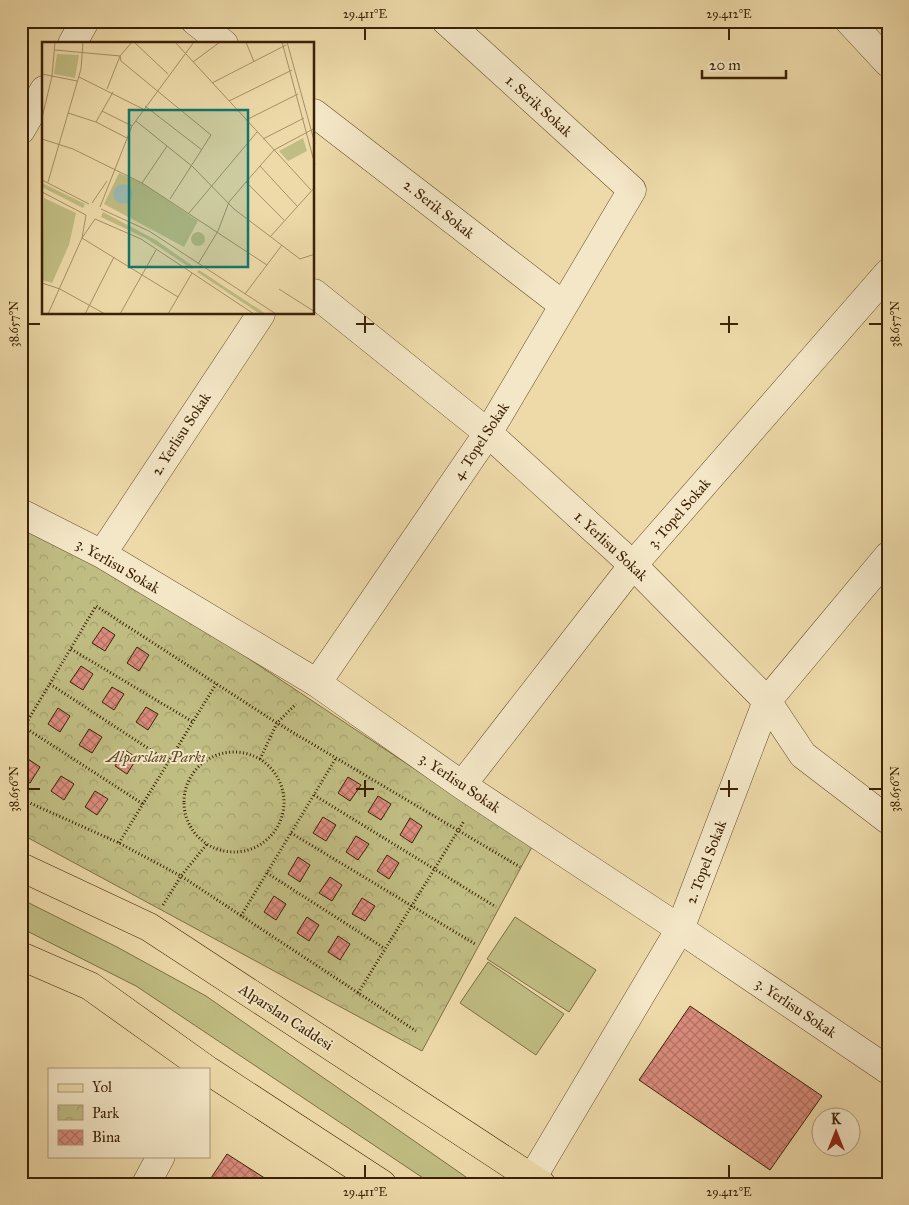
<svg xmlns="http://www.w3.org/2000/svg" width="909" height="1205" font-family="'IM FELL Great Primer',serif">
  <defs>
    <pattern id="park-crowns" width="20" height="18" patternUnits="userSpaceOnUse" patternTransform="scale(1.25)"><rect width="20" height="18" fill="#c0bd83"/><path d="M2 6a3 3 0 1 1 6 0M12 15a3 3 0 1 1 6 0" fill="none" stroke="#a6a270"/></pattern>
    <pattern id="building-cross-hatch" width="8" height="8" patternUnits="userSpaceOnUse" patternTransform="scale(1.25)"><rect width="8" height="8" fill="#dc8c7e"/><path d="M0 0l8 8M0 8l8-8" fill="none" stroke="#b47265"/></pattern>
  </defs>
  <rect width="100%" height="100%" fill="#eedaa9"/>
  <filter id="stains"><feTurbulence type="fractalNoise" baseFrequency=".004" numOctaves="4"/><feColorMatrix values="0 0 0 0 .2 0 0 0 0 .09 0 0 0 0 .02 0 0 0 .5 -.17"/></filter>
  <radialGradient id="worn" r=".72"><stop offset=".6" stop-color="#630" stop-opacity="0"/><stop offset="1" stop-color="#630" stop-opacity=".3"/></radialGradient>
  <path fill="#c0bd83" stroke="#7e6f44" d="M21,899L117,947L206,996L476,1184H432L136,986L21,928Z
    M515,917L596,970L569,1012L487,959Z
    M488,962L564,1014L536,1055L460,1003Z"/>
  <path fill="url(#park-crowns)" stroke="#7e6f44" d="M21,525L114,569L532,847L422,1051L21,834Z"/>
  <path fill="url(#building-cross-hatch)" stroke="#3c2104" d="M103,627L115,635L105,651L92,643Z
    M137,647L149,655L139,671L127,663Z
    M81,666L93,674L83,690L70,682Z
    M112,687L124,694L114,710L102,702Z
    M146,707L158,714L148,730L136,722Z
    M58,708L70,716L60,732L48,724Z
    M89,729L102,737L92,753L79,745Z
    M125,750L137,758L127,774L115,766Z
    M28,759L40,767L30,783L21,778V770Z
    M61,776L74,784L64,800L51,791Z
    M348,777L361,785L350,801L338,793Z
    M95,791L108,799L97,815L85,807Z
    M378,796L391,804L381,820L368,812Z
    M323,817L336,825L326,841L313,833Z
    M410,818L422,826L412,843L400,835Z
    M356,836L369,844L358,860L346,852Z
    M387,855L399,863L389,879L377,871Z
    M298,857L310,865L300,882L288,874Z
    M330,877L342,885L332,901L319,893Z
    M274,896L286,904L276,920L264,912Z
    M362,898L375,906L365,921L352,914Z
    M307,917L319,925L309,941L297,933Z
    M338,936L350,944L340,960L328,952Z
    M690,1006L822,1096L770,1170L639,1080Z
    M227,1154L274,1184H207Z"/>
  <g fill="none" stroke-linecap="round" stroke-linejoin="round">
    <defs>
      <path id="minor" d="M195,21L224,44
        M849,21L888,63
        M72,44L85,21
        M314,113L563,305
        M21,130L44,90
        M314,293L488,433L633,565L767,701L803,755L888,820
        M21,513L102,554L317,683L462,785L680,929L888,1070
        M102,554L261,314
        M317,683L488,433L632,190L446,21
        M462,785L633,565L888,273
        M532,1178L680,929L767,701L888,556
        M146,1184L161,1156"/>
      <path id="major" d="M21,867L149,927L541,1184
        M21,956L90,986L206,1069
        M209,1071L382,1184"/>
    </defs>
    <use href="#minor" stroke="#684f2d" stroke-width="29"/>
    <use href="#major" stroke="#3c2104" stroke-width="29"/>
    <path stroke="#3c2104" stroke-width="3" stroke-dasharray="1 2.5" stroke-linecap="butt" d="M71,649L193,722
      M50,684L169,762
      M24,727L143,804
      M21,732L96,606L277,723L520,867
      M184 802a50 50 0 1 1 100 0a50 50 0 1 1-100 0Z
      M260,759L277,723L296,704
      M314,795L496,907
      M21,799L119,843L181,876L416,1031
      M291,833L475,944
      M119,843L216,684
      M267,873L384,948
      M163,905L181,876L207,844
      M241,916L336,758
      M358,993L464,821"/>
    <use href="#minor" stroke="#f4e7c7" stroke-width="28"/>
    <use href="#major" stroke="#eedaa9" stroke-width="28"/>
  </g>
  <path fill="none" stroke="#3c2104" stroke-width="2" d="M365,28V40M729,28V40M365,316V333M729,316V333M28,324H40M356,324H374M720,324H738M869,324H882M365,780V797M729,780V797M28,789H40M356,789H374M720,789H738M869,789H882M365,1165V1178M729,1165V1178"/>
  <g text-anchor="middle" stroke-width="4" stroke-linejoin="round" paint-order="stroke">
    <g font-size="15" fill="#3c2104" stroke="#f4e7c7">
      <text transform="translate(539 106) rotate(42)" y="5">1. Serik Sokak</text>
      <text transform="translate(439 209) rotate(38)" y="5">2. Serik Sokak</text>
      <text transform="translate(181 434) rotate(-57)" y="5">2. Yerlisu Sokak</text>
      <text transform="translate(481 441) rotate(-57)" y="5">4. Topel Sokak</text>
      <text transform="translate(679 513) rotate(-49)" y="5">3. Topel Sokak</text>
      <text transform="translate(611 546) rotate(43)" y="5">1. Yerlisu Sokak</text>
      <text transform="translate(118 566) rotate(30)" y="5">3. Yerlisu Sokak</text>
      <text transform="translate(460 783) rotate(34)" y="5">3. Yerlisu Sokak</text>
      <text transform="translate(706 862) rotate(-69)" y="5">2. Topel Sokak</text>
      <text transform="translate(796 1008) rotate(34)" y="5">3. Yerlisu Sokak</text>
      <text transform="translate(286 1017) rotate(33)" y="5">Alparslan Caddesi</text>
    </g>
    <g font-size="15" font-style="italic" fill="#5d4824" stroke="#f4e7c7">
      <text x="156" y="762">Alparslan Parkı</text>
    </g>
  </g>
  <g transform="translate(42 42)">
    <rect width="272" height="272" fill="#eedaa9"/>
    <path d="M0,141L43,162L41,166L0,145ZM61,170L114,198L152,225L150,227L105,197L59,175ZM149 197a7 7 0 1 1 14 0a7 7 0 1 1-14 0ZM157,228L224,272H218L155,230Z" fill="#c0bd83"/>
    <path d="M15,12L37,13L33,36L12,32ZM261,96L265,109L246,119L237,109ZM77,131L102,142L156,179L142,205L62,162ZM2,156L34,171L27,203L10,241L0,238Z" fill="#c0bd83"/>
    <path d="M71 152a10 10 0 1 1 20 0a10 10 0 1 1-20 0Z" fill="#9bb9b0"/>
    <path fill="none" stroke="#a79067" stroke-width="1" d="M92,0L126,32M133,0L269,148M204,0L212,20M240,0L273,123M245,0L273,102M13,8L78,14L79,19L169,93L128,157M151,20L178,0M0,32L35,39M37,35L101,67M170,41L244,3M65,47L78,14L90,0M187,59L250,28M103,64L160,108M60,69L90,84M26,71L54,80L85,96M0,76L10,34L13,0M204,78L256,52M94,79L151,125L192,167L258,217L273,212M54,80L71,50M0,97L31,107L100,141L225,223M221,97L262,76M218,124L255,164M0,138L47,162M6,140L39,27L41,0M204,140L242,178M100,141L125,104M0,150L44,173M50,161L65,139M58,165L90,84L152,0M59,167L107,189L234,272M147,171L215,90M53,177L99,197L212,272M228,195L273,145M40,196L136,255M40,196L53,177M156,222L176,189L187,160L204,140L232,108L273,86M0,241L18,247L63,272M237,247L273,270M203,252L240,203M6,272L40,196L44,173M43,272L72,215M78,272L114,208M126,272L150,231"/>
    <path fill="#0f766e" fill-opacity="0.15" stroke="#0f766e" stroke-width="2.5" d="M87,68H206V225H87Z"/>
    <rect width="272" height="272" fill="none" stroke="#3c2104" stroke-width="2.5"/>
  </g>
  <rect width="909" height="1205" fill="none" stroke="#eedaa9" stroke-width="55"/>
  <rect x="48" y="1068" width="162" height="90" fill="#f4e7c7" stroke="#aa9879"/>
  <rect x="58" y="1084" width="25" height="8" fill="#eedaa9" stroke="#aa9879"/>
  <text x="92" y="1092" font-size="15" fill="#3c2104">Yol</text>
  <rect x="58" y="1105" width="25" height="15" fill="url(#park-crowns)" stroke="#aa9879"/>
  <text x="92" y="1118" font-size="15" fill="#3c2104">Park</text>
  <rect x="58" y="1130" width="25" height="15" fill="url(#building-cross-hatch)" stroke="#aa9879"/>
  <text x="92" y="1142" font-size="15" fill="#3c2104">Bina</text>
  <g transform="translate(836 1132)"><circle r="24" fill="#f4e7c7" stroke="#aa9879"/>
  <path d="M0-4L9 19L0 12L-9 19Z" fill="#8f2418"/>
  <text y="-8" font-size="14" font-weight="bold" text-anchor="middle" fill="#3c2104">K</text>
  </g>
  <path d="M702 70v8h84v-8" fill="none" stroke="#3c2104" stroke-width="2.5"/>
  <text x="709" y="70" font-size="15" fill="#3c2104" stroke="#f4e7c7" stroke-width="4" paint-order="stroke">20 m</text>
  <rect x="28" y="28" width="854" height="1150" fill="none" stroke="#3c2104" stroke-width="2"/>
  <g font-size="12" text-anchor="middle" fill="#3c2104">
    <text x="365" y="18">29.411°E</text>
    <text x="729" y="18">29.412°E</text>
    <text transform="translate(14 324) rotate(-90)" y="4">38.657°N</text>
    <text transform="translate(895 324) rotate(-90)" y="4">38.657°N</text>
    <text transform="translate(14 789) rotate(-90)" y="4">38.656°N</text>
    <text transform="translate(895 789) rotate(-90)" y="4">38.656°N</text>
    <text x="365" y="1196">29.411°E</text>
    <text x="729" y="1196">29.412°E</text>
  </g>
  <rect width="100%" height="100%" filter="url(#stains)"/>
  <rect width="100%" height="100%" fill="url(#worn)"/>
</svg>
